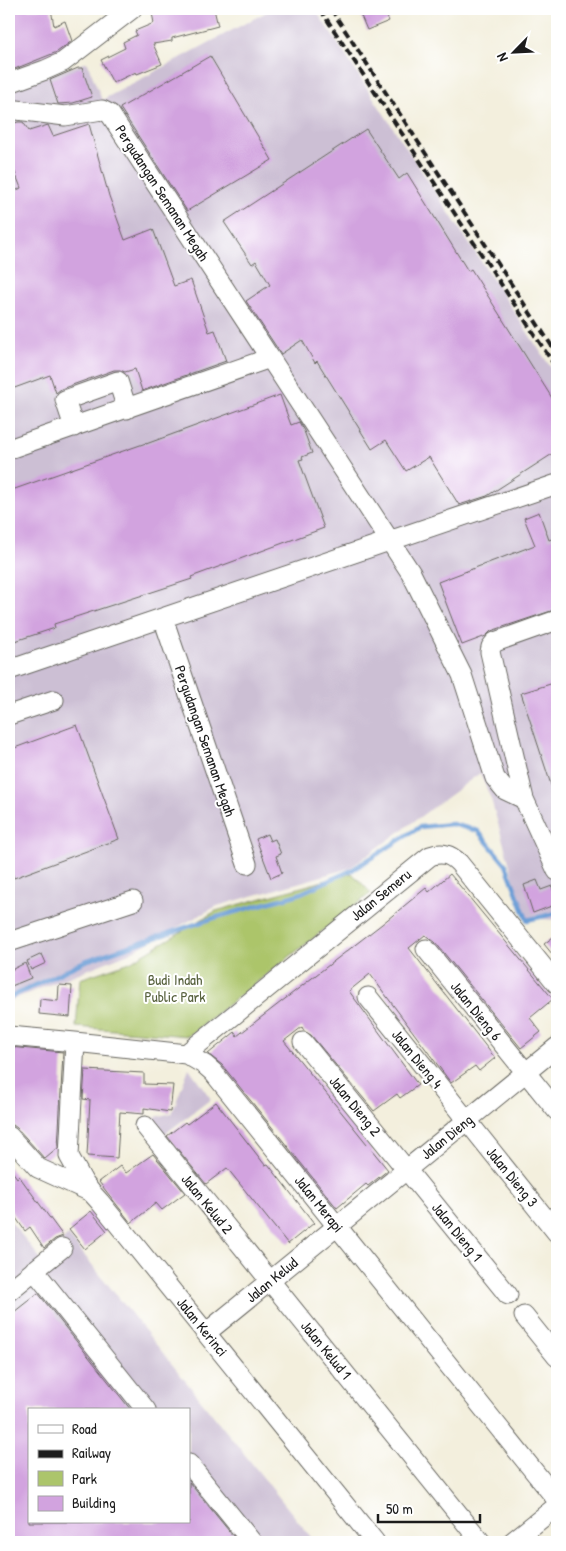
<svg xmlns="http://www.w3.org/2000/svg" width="566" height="1551" font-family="'Patrick Hand',sans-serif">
  <rect width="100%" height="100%" fill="#fff"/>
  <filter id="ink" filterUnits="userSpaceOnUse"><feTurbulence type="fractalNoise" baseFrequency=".02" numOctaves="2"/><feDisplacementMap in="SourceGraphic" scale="10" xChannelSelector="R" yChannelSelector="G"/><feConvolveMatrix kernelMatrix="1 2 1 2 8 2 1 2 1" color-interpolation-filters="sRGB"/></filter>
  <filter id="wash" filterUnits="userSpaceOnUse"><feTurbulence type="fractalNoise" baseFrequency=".0096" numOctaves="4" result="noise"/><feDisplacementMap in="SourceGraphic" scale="20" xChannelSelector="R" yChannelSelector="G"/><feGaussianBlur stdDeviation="1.12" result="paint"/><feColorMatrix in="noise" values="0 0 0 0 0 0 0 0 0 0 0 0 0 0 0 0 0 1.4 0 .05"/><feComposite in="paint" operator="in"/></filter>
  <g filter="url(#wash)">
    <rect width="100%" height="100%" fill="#f3efdd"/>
    <path fill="#ccbfd4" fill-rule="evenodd" d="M272,9H315L557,377V920L525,918L491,799L480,773L350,868L217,906L129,953L9,1001V86L37,79L87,62L102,100Z
      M189,1068L211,1099L158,1139L143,1120L172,1113Z
      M9,1219L42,1261L68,1235L315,1542H9ZM29,1410H189V1522H29Z"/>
    <path fill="#acc56b" stroke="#647044" d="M352,873L371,893L188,1036L76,1027L80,979L130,962L216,911Z"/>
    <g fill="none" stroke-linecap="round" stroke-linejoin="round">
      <path stroke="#6b9dd6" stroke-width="4.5" d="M9,998L85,961L214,918L299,894L352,870L420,827L452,824L478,831L506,865L527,920L557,913"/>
    </g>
    <g id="blocks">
      <path fill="#d2a3df" d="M9,9H51L54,26L65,21L72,41L57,52L12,70L9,54Z
        M169,9H214L218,26L172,38V41L153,44L162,64L137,74L136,72L113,83L101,60L125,48L123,42L137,35L135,31L154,23L152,13L169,10Z
        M358,9H383L389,21L367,30Z
        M210,56L272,160L187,211L120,108Z
        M78,68H82L92,97L73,103L58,104L50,80Z
        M18,122H23L29,131L48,125L53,136L89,124L109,196L125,240L153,229L174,286L191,280L209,332L215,330L226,361L142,391L135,369L125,372L120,370H114L61,389L56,393L50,375L9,390V194L21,188L9,157V125Z
        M366,129L399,179L407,173L468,271L471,269L557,406V451L487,496L459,505L429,457L406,471L386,440L372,449L317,361L315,363L302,340L281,354L246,301L270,285L256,261L252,264L224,222Z
        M280,395L291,425L299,422L304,431L312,453L302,457L303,459L299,460L324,528L191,577L192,579L54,624L55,628L9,643V491L146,443V444Z
        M539,512L549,540L557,537V609L491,631L486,636L462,645L438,582L535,545L524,518Z
        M557,682V796L555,797L521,693Z
        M77,725L119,839L14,878L12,873L9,875V750Z
        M267,834L270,841L275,839L281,854L276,856L282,873L271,878L256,839Z
        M450,874L553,999L530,1018L541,1032L521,1048L435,942L425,935L409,948L495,1058L479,1071L475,1066L451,1083L370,974L349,991L418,1085L400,1098L397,1094L374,1111L311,1035L304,1031L302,1027L284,1041L388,1170L368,1186L366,1184L337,1208L222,1065L208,1054L235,1032L237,1036L382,924L426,888L429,892Z
        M537,880L541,890L552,886L557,904L533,913L524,885Z
        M557,934V960L544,944Z
        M42,954L46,963L31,970L27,961Z
        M25,963L31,978L9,987V971Z
        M59,985L72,986L70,1017L39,1014L40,999L58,1001Z
        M9,1047L63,1052L58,1148L45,1159L17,1128L9,1122Z
        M85,1070L144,1073V1084L173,1085L170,1112L144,1108V1114L120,1112L117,1158L87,1156L90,1100L83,1099Z
        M216,1102L265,1165L268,1164L314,1223L288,1244L227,1168L206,1184L167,1136L185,1122L187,1124Z
        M153,1154L185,1193L162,1210L156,1203L131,1223L99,1182L120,1166L126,1173Z
        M9,1167L17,1178L19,1176L63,1236L55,1239L44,1248L30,1227L25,1231L9,1208Z
        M91,1211L107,1231L85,1249L69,1229Z
        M38,1293L131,1410H29V1522H189V1482L238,1542H9V1316Z"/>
    </g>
  </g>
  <g filter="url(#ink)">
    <use href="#blocks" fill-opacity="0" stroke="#676660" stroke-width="1"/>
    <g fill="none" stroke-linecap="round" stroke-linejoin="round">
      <defs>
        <path id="minor" d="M9,83L45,70L63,62L132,9
          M9,109L65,116L102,110L110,114L411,573L462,675L495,778L505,790L524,799L557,871
          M74,427L65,400L118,381L127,409
          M9,449L270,358
          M163,618L247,864
          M9,670L557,484
          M9,715L54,700
          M524,799L490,652L491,647L495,642L557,620
          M9,942L133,901
          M426,949L557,1111
          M368,997L557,1233
          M9,1036L75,1042L186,1054L205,1065L213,1072L557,1500
          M75,1042L69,1156L84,1183L91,1192
          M303,1042L508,1295
          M186,1054L430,856C442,852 450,854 459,863L557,984
          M145,1126L481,1542
          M9,1136L38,1168L91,1192L100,1202L375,1542
          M34,1270L146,1410
          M9,1291L62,1248
          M524,1316L557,1357
          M206,1333L557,1047
          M189,1464L252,1542
          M512,1542L557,1506"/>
      </defs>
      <use href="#minor" stroke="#676660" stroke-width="21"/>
      <use href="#minor" stroke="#fff" stroke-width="19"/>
      <path stroke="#1c1c1c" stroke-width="4" stroke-dasharray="8 4" stroke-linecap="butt" d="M320,9L557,369
        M331,9L557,354"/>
    </g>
  </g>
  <g text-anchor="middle" stroke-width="4" stroke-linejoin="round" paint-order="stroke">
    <g font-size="15" fill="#1c1c1c" stroke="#fff">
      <text transform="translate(162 193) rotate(57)" y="5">Pergudangan Semanan Megah</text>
      <text transform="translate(205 741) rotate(71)" y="5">Pergudangan Semanan Megah</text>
      <text transform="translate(381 895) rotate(-39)" y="5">Jalan Semeru</text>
      <text transform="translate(476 1011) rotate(51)" y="5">Jalan Dieng 6</text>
      <text transform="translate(417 1059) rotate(51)" y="5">Jalan Dieng 4</text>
      <text transform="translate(355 1106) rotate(51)" y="5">Jalan Dieng 2</text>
      <text transform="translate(447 1137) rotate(-39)" y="5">Jalan Dieng</text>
      <text transform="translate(512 1177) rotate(51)" y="5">Jalan Dieng 3</text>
      <text transform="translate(207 1204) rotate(51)" y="5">Jalan Kelud 2</text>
      <text transform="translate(319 1204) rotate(51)" y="5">Jalan Merapi</text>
      <text transform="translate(457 1232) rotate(51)" y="5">Jalan Dieng 1</text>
      <text transform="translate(272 1280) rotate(-39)" y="5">Jalan Kelud</text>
      <text transform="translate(202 1327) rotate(51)" y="5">Jalan Kerinci</text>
      <text transform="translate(326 1350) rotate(51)" y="5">Jalan Kelud 1</text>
    </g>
    <g font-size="15" fill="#56603c" stroke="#fff">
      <text x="175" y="985">Budi Indah<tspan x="175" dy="17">Public Park</tspan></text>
    </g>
  </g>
  <rect width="566" height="1551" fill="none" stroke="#fff" stroke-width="30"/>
  <rect x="28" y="1408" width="162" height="115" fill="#ffffff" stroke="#a4a4a4"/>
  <rect x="38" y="1425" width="25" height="8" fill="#ffffff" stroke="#a4a4a4"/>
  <text x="72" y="1434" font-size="15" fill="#1c1c1c">Road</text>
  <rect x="38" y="1450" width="25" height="8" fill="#1c1c1c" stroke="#a4a4a4"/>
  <text x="72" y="1458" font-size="15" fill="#1c1c1c">Railway</text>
  <rect x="38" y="1471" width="25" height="15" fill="#acc56b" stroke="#a4a4a4"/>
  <text x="72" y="1484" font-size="15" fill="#1c1c1c">Park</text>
  <rect x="38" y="1496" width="25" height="15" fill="#d2a3df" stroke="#a4a4a4"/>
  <text x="72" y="1508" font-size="15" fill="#1c1c1c">Building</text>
  <g transform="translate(514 52) rotate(246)" stroke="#ffffff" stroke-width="4" paint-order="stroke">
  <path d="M0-4L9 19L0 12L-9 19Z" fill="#1c1c1c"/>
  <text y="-8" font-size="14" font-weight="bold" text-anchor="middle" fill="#1c1c1c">N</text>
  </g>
  <path d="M378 1514v8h102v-8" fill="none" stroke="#1c1c1c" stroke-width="2.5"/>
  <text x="386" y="1514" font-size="15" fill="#1c1c1c" stroke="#ffffff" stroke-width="4" paint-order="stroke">50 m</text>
</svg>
